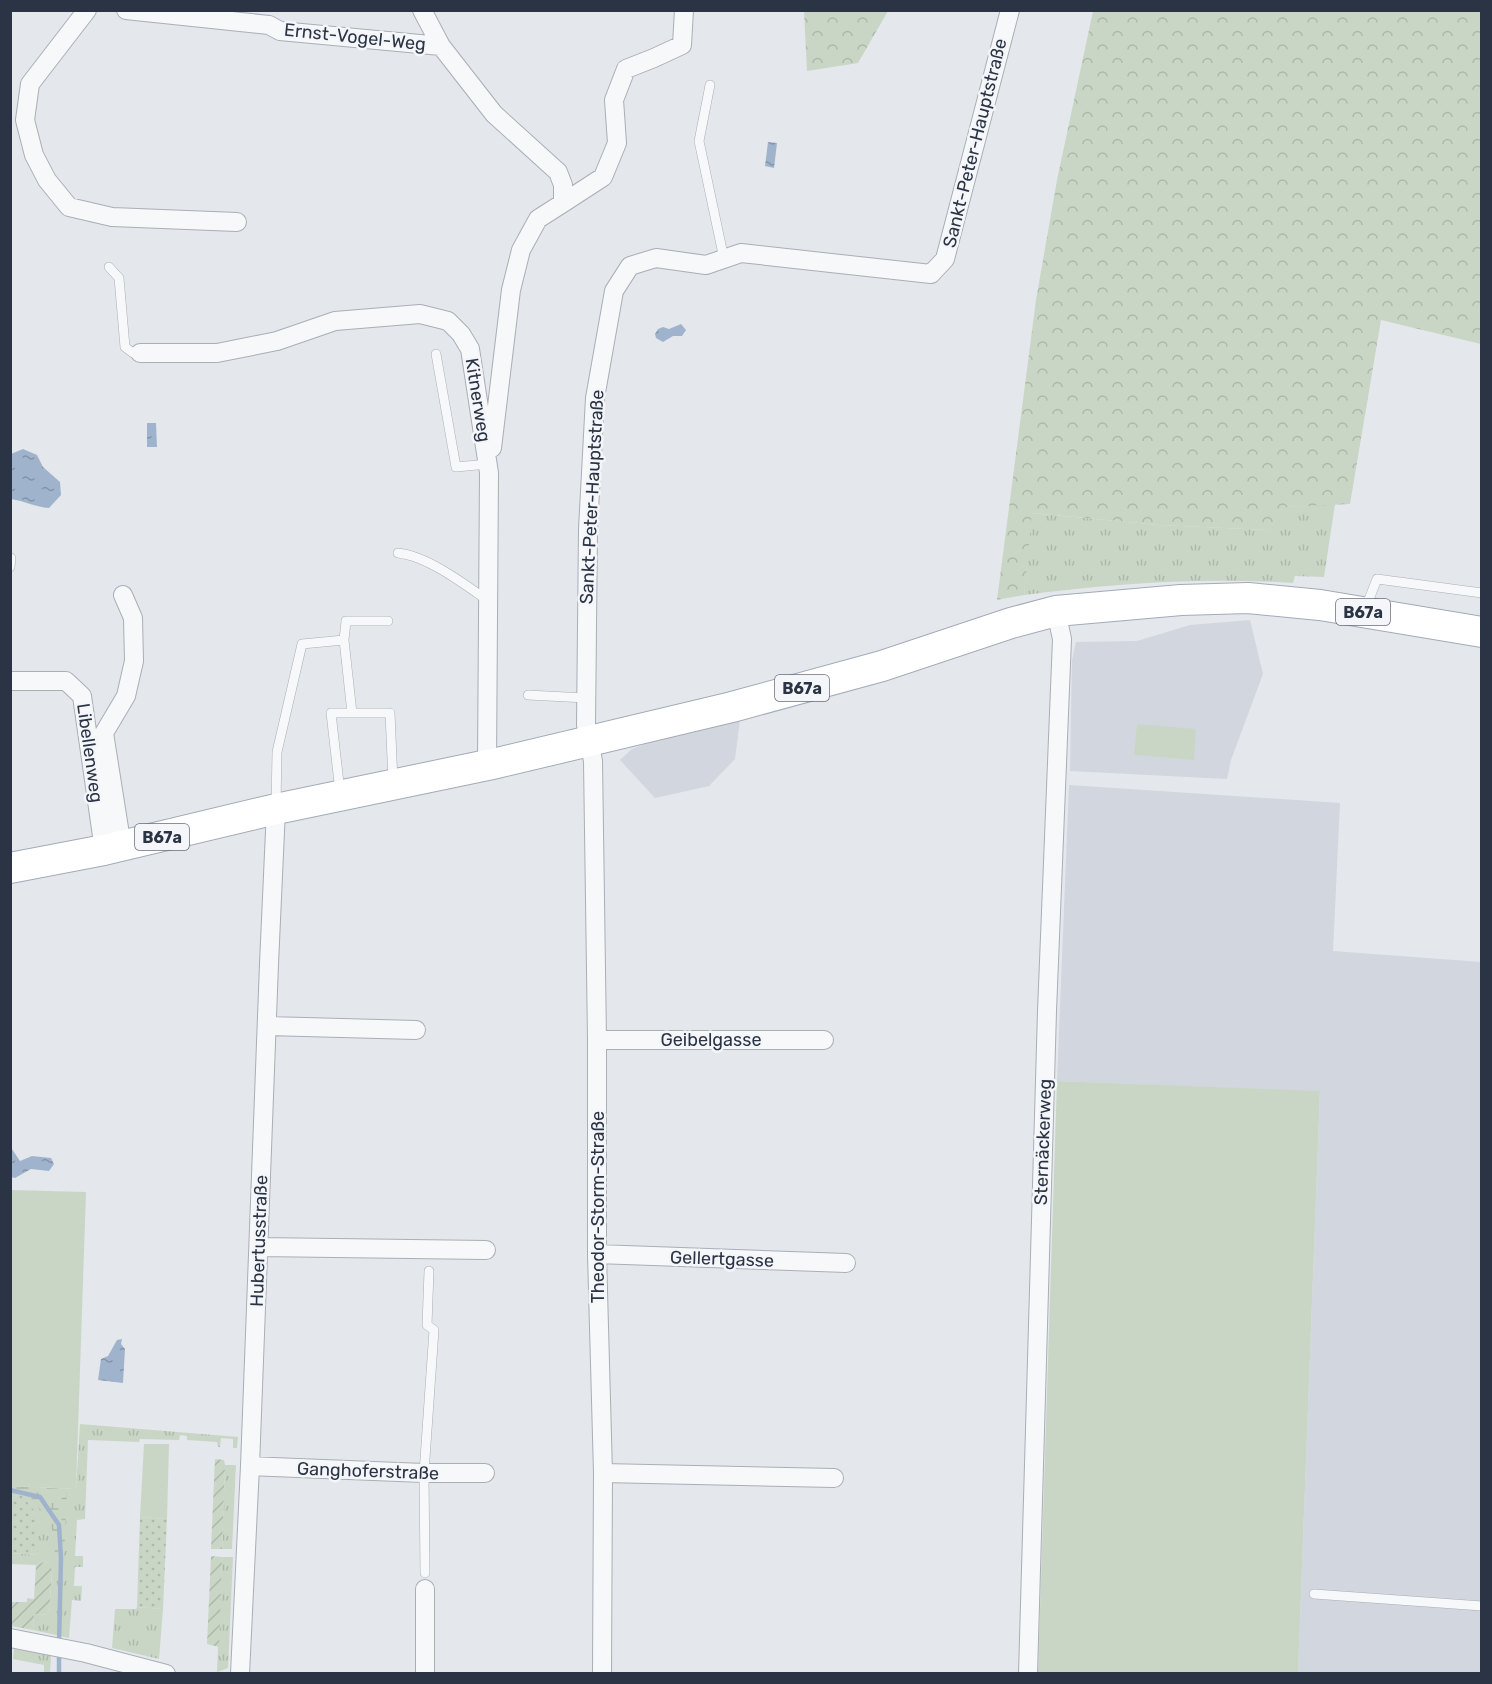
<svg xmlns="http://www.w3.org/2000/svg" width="1492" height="1684" font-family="Rubik,sans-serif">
  <defs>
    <pattern id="grass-tufts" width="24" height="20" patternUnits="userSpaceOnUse" patternTransform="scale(1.5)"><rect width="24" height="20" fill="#c9d6c5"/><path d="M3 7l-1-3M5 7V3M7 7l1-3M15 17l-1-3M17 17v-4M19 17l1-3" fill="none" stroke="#adb8ab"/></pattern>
    <pattern id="forest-crowns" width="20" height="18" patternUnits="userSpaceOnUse" patternTransform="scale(1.5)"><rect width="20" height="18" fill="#c9d6c5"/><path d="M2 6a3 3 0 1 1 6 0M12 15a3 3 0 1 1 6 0" fill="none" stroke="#adb8ab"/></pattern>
    <pattern id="wetland-marsh" width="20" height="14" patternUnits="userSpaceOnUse" patternTransform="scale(1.5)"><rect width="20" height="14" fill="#c9d6c5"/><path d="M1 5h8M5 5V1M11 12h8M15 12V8" fill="none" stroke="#adb8ab"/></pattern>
    <pattern id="park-dots" width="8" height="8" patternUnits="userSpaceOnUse" patternTransform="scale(1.5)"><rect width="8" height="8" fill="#c9d6c5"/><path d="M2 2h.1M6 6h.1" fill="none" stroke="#adb8ab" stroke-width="1.8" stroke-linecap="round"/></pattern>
    <pattern id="garden-furrows" width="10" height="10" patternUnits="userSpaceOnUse" patternTransform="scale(1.5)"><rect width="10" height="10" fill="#c9d6c5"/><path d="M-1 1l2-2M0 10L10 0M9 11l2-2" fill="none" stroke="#adb8ab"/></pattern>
    <pattern id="water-ripples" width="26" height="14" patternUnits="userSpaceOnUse" patternTransform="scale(1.5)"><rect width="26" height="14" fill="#9fb4cc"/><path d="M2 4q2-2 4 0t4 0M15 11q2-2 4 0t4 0" fill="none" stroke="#8293a7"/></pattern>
  </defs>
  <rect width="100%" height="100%" fill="#e4e7ec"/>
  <path fill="#d2d6de" d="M1250,620L1263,674L1231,760L1227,779L1070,771L1072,660L1076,642L1137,641L1190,625Z
    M740,719L735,759L709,786L655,798L620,760L632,749L645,744Z
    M1069,785L1340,803L1333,951L1481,962V1673H1298L1320,1092L1057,1081Z"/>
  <path fill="url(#grass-tufts)" d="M1335,504L1324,577L1295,576L1293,583C1204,577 1113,583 1024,595L1031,513L1160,525L1268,530L1286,507Z
    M80,1424L238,1437L237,1448H233V1439L221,1438L220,1447H218L217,1442L187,1440V1436L180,1435L179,1440L140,1439L139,1442L88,1440L85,1519L77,1520L75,1556H83V1567H75L74,1586H82L81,1601L72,1600L69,1638L33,1630L34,1614L49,1615L52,1571L47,1561L36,1565L11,1564V1553L38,1555L22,1496L11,1495L10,1486L76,1489Z
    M225,1465H236L232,1549H222Z
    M222,1557H233L228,1668L217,1672Z
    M137,1607L163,1609L159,1659L112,1648L115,1609H136Z
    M14,1649L51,1655L50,1673H44V1665L13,1659Z"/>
  <path fill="url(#forest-crowns)" d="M804,11V10L888,11L858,63L807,71Z
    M1093,11H1481V344L1381,320L1350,504L1287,507L1268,530L1160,525L1032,513L1024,595L997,600L1036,300L1057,180Z"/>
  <path fill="url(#wetland-marsh)" d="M10,1486L67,1489L64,1558L55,1557C54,1548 55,1535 51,1527C44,1508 30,1497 11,1495Z"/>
  <path fill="url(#park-dots)" d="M11,1495L22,1496L36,1513L38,1555L11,1553Z
    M140,1517L167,1519L163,1609L137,1607Z"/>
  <path fill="url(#garden-furrows)" d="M215,1459L224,1460L225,1465L222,1549H211Z
    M211,1556L222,1557L219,1647L207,1644Z
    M47,1561L52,1570L49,1615L34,1614L33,1630L11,1626V1602H27V1598L34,1599L36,1565Z"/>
  <path fill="#c9d6c5" d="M1137,724L1196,729L1194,760L1134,755Z
    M1057,1081L1320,1091L1298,1673H1038Z
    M10,1190L86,1192L76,1489L11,1486Z
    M144,1444H169L167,1519L140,1517Z"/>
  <path fill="url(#water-ripples)" d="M768,142L777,143L774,168L765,166Z
    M681,324L686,330L682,336H673L663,342L656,338L655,334L658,329L663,327L669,329Z
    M147,423H156L157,447H147Z
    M23,449L37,455L43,467L60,482L61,495L49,508C36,507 24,501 11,499V454Z
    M10,1146L20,1161L32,1156L51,1158L54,1164L49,1171L31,1169L15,1178L11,1177Z
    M122,1339L121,1344L125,1349L123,1383L98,1380L101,1359L108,1356L117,1340Z"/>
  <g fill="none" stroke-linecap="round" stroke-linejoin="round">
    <path stroke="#9fb4cc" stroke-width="4.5" d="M10,1490L40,1497L59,1525L61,1558L59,1644
      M59,1674V1652"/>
    <defs>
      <path id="service" d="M710,85L699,141L724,259
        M109,267L119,278L125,347L133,353H140
        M436,354L456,467L488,464
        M398,553C427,556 463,583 487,600
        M10,567L11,558
        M1366,607L1377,579L1482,593
        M344,640L352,713
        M528,695L586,698
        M340,792L331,713H390L393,782
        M276,806L277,752L302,644L344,640L346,621H388
        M425,1573L424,1473L434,1330L427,1325L429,1271
        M1314,1594L1482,1606"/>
      <path id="minor" d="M87,10L30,84L25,120L34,155L47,180L69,207L112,217L237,222
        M126,10L269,25L280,31L441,46
        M422,10L441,46L494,114L558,172L563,185V203L538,219L521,250L511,290L492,448
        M563,203L603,177L617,143L614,100L626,69L654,58L682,45L684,10
        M140,353H217L277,341L335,321L420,314L448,321L461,334L470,349L489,473L487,764
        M10,681H66L82,696L104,850
        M122,847L104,733L126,696L134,661L133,618L123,595
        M267,1026L416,1030
        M597,1040H824
        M259,1247L486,1250
        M597,1254L846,1263
        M250,1466L424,1473H485
        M603,1473L834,1478
        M10,1638L86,1653L166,1674
        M240,1674L250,1466L269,964L276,809
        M425,1674V1589
        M602,1674L603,1473L597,1254V1040L593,761L586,725L588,529L595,398L614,291L630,266L656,258L706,265L741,253L931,274L945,259L1010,10
        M1028,1674L1047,1011L1062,639L1056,611"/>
      <path id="primary" d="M10,868L104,850L276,809L497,763L732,707L882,666L1011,623L1056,611L1181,600L1248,598L1320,605L1482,632"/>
    </defs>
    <use href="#service" stroke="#a9aeb7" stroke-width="10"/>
    <use href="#minor" stroke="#a9aeb7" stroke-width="20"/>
    <use href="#primary" stroke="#a3abb8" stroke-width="32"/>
    <use href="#service" stroke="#f7f8fa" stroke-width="9"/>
    <use href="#minor" stroke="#f7f8fa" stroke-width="18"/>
    <use href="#primary" stroke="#fff" stroke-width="30"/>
  </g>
  <g text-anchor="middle" stroke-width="5" stroke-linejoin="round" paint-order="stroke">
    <g fill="#f4f6f9" stroke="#676e7b" stroke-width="1.5">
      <rect x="1336" y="599" width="54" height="26" rx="4.5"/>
      <rect x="775" y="675" width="54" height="26" rx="4.5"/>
      <rect x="135" y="824" width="54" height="26" rx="4.5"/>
    </g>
    <g font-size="16" font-weight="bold" fill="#2b3445">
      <text x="1363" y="618">B67a</text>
      <text x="802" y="694">B67a</text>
      <text x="162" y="843">B67a</text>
    </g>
    <g font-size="18" fill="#2b3445" stroke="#f4f6f9">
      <text transform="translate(355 37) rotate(6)" y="6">Ernst-Vogel-Weg</text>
      <text transform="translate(975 143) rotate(-76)" y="6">Sankt-Peter-Hauptstraße</text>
      <text transform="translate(478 400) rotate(81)" y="6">Kitnerweg</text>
      <text transform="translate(592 497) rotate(-87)" y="6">Sankt-Peter-Hauptstraße</text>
      <text transform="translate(90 753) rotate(82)" y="6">Libellenweg</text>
      <text x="711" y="1046">Geibelgasse</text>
      <text transform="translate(1043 1142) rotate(-88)" y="6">Sternäckerweg</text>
      <text transform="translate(598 1207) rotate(-90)" y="6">Theodor-Storm-Straße</text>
      <text transform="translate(259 1241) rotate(-88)" y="6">Hubertusstraße</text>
      <text transform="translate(722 1259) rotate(2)" y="6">Gellertgasse</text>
      <text transform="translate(368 1471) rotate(2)" y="6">Ganghoferstraße</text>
    </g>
  </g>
  <rect width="1492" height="1684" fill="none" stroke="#2b3445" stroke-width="24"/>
</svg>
